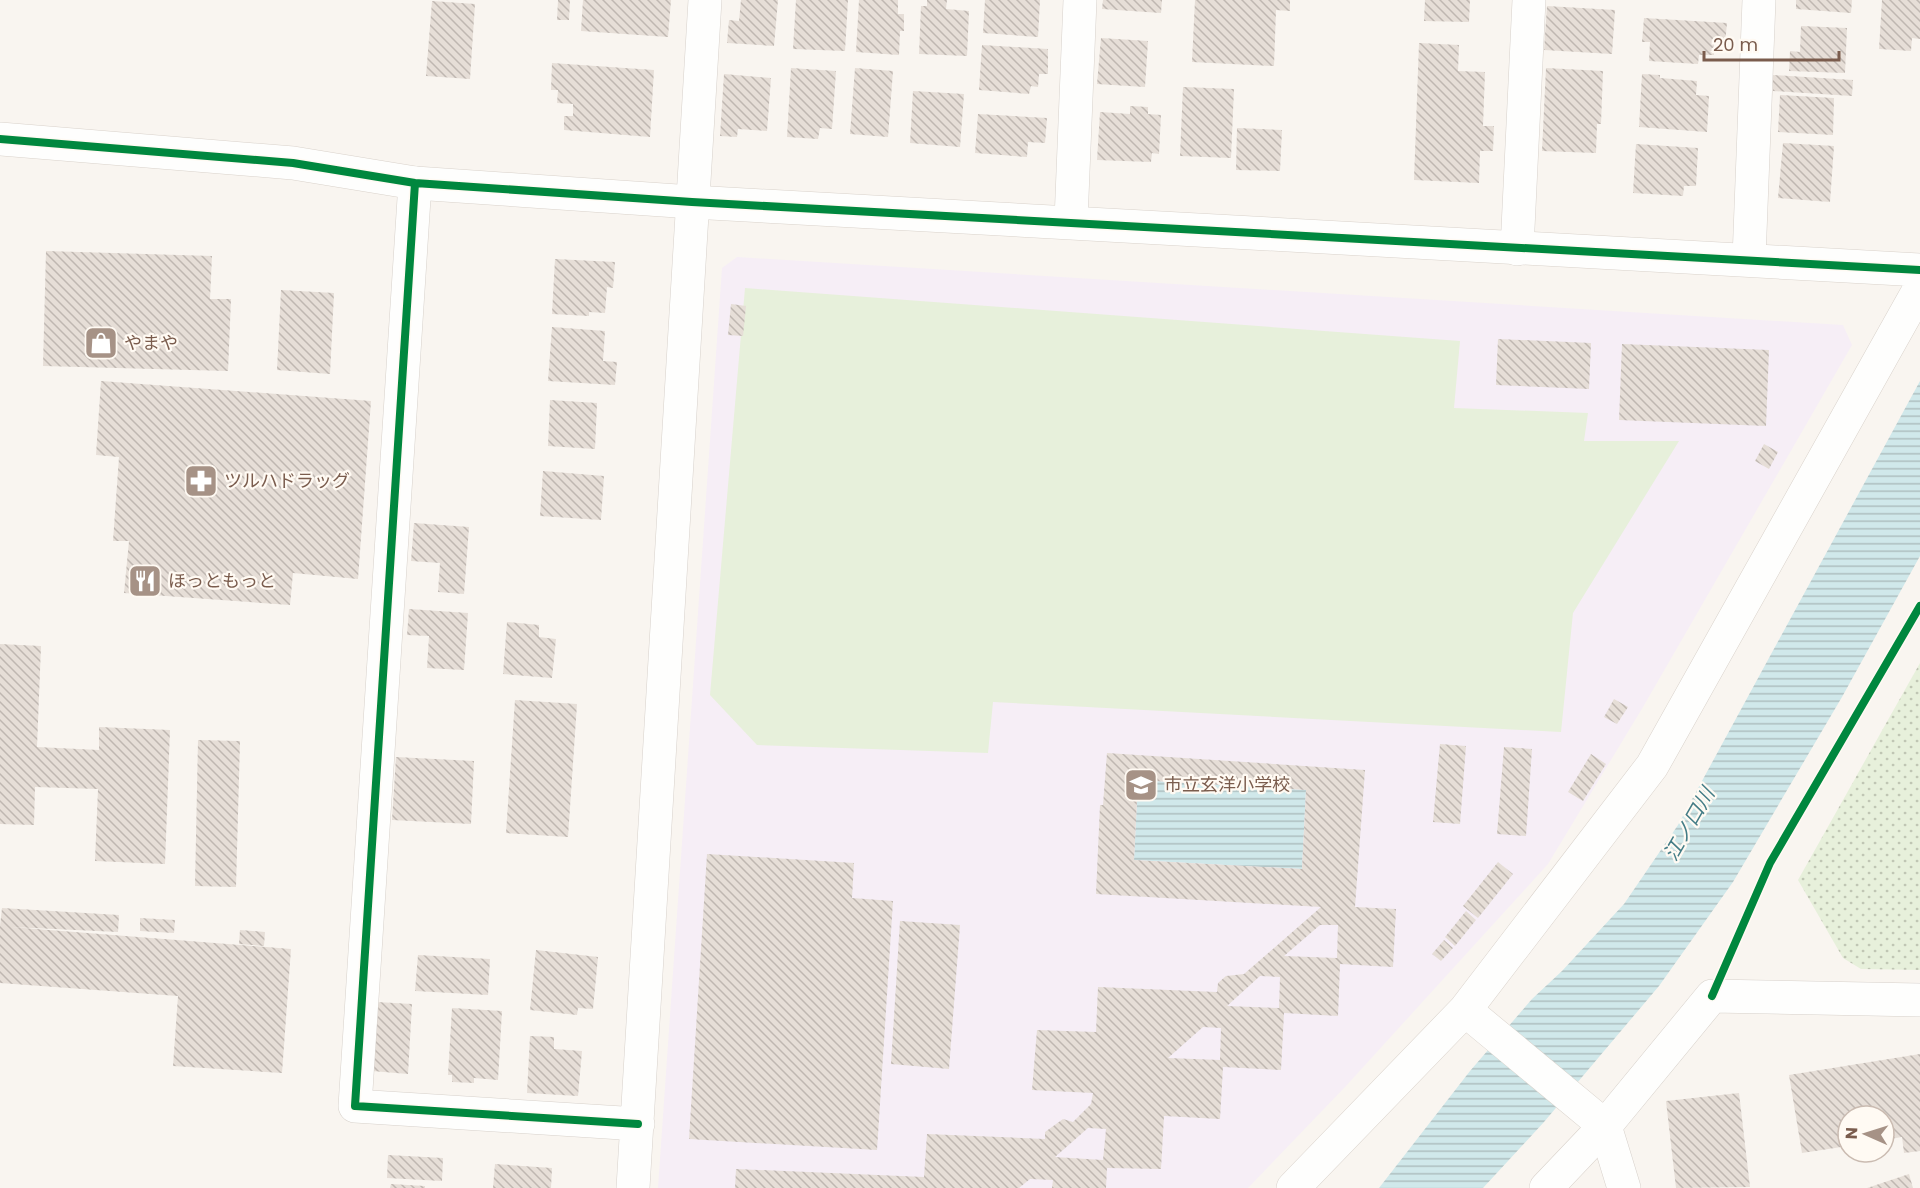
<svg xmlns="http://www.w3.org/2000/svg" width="1920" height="1188" font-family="Poppins,'Noto Sans JP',sans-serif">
  <defs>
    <pattern id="park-dots" width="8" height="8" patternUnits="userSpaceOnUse" patternTransform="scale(1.5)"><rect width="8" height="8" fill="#e7f0db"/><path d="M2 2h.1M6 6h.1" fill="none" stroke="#c0c6b4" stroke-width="1.8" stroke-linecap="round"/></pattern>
    <pattern id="water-rules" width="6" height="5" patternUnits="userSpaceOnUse" patternTransform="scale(1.5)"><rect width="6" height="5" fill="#d0e8ea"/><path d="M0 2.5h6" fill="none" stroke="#aebfc0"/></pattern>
    <pattern id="building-back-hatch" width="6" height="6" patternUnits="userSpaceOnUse" patternTransform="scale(1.5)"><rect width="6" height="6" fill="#e6ded7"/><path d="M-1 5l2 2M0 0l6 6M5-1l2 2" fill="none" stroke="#bfb7b1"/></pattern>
  </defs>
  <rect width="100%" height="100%" fill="#f9f5f0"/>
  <path fill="#f6eef6" d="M737,257L1843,325L1852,345L1643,707L1548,864L1346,1086L1248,1188H658L722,268Z"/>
  <path fill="#e7f0db" d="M745,288L1460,341L1454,408L1588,413L1584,441H1679L1573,613L1561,732L993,702L988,753L757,745L710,695Z"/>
  <path fill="url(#park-dots)" d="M1920,663V970L1861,969L1843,958L1798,880Z"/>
  <path fill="url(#water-rules)" d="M1920,381V556L1842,697L1733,882L1659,986L1544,1122L1483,1188H1379L1470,1071L1532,999L1562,971L1624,904L1678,825Z
    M1138,780L1306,790L1302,869L1134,860Z"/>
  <path fill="url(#building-back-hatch)" fill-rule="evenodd" d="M558,0H570L569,20H557Z
    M583,0H671L668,37L581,31Z
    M741,0H778L774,46L727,43L729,20L739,21Z
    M796,0H848L845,51L793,49Z
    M859,0H898V14H904V31H900L899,55L856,52Z
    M927,0H947L946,9L969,11L967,56L919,54L921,6H927Z
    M985,0H1040L1038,37L983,33Z
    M1103,0H1162L1161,13L1102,9Z
    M1195,0H1290V11L1276,10L1274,66L1192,62Z
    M1425,0H1470L1469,22L1424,21Z
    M1796,0H1852L1851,13L1796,9Z
    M1882,0H1920V39L1912,38L1911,51L1879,49Z
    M432,1L475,4L470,79L426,76Z
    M1547,6L1615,10L1612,54L1544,50Z
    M1644,18L1727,23L1725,44L1714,43V55H1699L1698,64L1649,61L1650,42H1642Z
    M1801,26L1847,28L1845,73L1789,71L1790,51L1800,52Z
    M1101,38L1148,41L1145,87L1097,84Z
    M1419,43L1459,45L1458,71L1485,72L1483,126H1494L1493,151H1480L1479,183L1414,180Z
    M982,45L1048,49V74H1039L1038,87L1031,86L1029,94L979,90Z
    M552,63L654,70L650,137L564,130V116H573V104L557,103L558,90H551Z
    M791,68L836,71L832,129L820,128L818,139L787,137Z
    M855,68L893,71L888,137L850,134Z
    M1546,68L1603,71L1601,124H1597L1596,153L1542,151Z
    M724,74L771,78L767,131L738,129L737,137L720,136Z
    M1642,74L1660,75V78L1697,81L1696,95L1709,96L1707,132L1639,127Z
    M1773,75L1853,80L1852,96L1773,91Z
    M1183,87L1234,89L1231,158L1180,156Z
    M913,91L964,94L960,147L910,143Z
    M1780,95L1834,98L1833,135L1778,132Z
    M1130,106L1148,107V114L1161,115L1159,154L1152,153L1151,162L1097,160L1100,112L1130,114Z
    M978,114L1047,118L1045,143L1028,142L1027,157L975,153Z
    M1237,128L1282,130L1280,171L1236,170Z
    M1783,143L1834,146L1830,202L1778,198Z
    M1636,144L1698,148L1696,186H1684L1683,196L1633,193Z
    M46,251L212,256L210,299H231L228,371L43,366Z
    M555,259L615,262L613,288L607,287L605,313L589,312V316L552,314Z
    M281,290L334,293L330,374L277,370Z
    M731,304L746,306L743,336L728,335Z
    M552,327L605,331L603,361L617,362L615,385L548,381Z
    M1498,339L1591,343L1589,389L1496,385Z
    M1622,344L1769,350L1766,426L1619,420Z
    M101,381L371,401L358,579L293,573L290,605L124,593L129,541H113L119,457L96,455Z
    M550,400L597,403L595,449L548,446Z
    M1764,444L1778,452L1769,469L1755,461Z
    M543,471L604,476L601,520L540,516Z
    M414,523L469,527L464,594L438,592L440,563L411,561Z
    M409,609L468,613L464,670L427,668L429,636L407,635Z
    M507,622L539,625V637L556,639L552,678L503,674Z
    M0,644L41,646L37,747L99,750V727L170,730L165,864L95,861L98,789L35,787L34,825L0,824Z
    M1614,699L1628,707L1617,724L1604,717Z
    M515,700L577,704L568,837L506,833Z
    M198,740L240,741L236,887L195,886Z
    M1440,744L1466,746L1460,824L1433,822Z
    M1504,747L1532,749L1526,836L1497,834Z
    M1107,753L1365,770L1355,907L1396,909L1393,967L1340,964L1338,1016L1284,1013L1281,1070L1223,1067L1220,1119L1164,1116L1161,1169L1107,1168L1106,1188H1052L1053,1180L1030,1179L1019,1188H735L736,1169L924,1177L927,1134L1045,1139V1132L1063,1119L1073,1122L1091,1104L1093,1093L1032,1090L1037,1030L1096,1032L1098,987L1217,992L1218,983L1226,976L1244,974L1321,907L1096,894L1100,805H1103ZM1138,780L1306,790L1302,869L1134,860ZM1320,925H1338L1337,958L1284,956ZM1260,976L1280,977L1279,1008L1227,1006ZM1203,1027L1221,1028L1220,1060L1168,1058ZM1088,1128L1106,1129L1103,1160L1055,1157Z
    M1591,754L1606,764L1583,801L1568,792Z
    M396,757L474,761L471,824L392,820Z
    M707,854L854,863L852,898L893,901L877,1150L689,1139Z
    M1498,862L1513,874L1478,918L1463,906Z
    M2,908L119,915L118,932L11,927L291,949L282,1073L173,1066L178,996L0,983V926Z
    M1466,911L1476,920L1455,946L1445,937Z
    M140,918L175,920L174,933L140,931Z
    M900,921L960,925L949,1069L891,1064Z
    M240,930L265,932L264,946L239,944Z
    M1444,940L1453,948L1441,961L1432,954Z
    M536,950L598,957L593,1009L578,1008L577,1015L530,1010Z
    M418,955L490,959L488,995L415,991Z
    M377,1002L412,1004L408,1074L372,1071Z
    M452,1008L502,1011L498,1080L474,1078V1083L452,1082V1075H448Z
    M530,1036L554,1037V1049L582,1051L578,1096L527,1093Z
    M1920,1054V1151L1904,1153L1902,1137L1884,1140V1116H1848V1146L1802,1153L1789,1075Z
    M1739,1093L1750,1187L1676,1188L1666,1101Z
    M388,1155L443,1158L442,1181L387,1178Z
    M495,1164L552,1168L551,1188H493Z
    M1909,1174L1913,1188H1867Z
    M391,1184L425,1186V1188H390Z"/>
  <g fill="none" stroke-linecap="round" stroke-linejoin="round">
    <defs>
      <path id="street" d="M415,183L355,1106L638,1124
        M1071,221L1080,0
        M1517,249L1529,0
        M1749,259L1759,0
        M633,1188L705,0
        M1624,1188L1605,1126L1712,996L1920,1000"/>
      <path id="secondary" d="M0,139L293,163L415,183L692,202L1920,270
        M1465,1010L1605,1126L1546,1188
        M1293,1188L1465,1010L1652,766L1920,288"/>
    </defs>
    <use href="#street" stroke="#d7d1cb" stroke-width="34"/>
    <use href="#secondary" stroke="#d9d2cb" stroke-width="34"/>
    <use href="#street" stroke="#fefefd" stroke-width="33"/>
    <use href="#secondary" stroke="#fefefd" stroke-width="33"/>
    <defs>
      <path id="cycleway" d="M0,139L293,163L415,183L692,202L1920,270
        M415,183L355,1106L638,1124
        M1712,996L1770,863L1920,606"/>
    </defs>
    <use href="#cycleway" stroke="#fffaf3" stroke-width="11"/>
    <use href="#cycleway" stroke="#00873e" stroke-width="8"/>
  </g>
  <defs>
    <symbol id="shop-square" viewBox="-11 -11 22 22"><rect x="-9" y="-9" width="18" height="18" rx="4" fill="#a69286" stroke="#fffaf3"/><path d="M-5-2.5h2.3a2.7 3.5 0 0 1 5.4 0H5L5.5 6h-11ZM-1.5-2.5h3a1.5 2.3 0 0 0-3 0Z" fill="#fff"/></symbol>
    <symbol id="pharmacy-square" viewBox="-11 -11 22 22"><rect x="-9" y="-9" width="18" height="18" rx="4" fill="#a69286" stroke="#fffaf3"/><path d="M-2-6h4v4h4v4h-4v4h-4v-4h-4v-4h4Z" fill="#fff"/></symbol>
    <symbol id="restaurant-square" viewBox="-11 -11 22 22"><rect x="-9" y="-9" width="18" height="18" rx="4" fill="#a69286" stroke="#fffaf3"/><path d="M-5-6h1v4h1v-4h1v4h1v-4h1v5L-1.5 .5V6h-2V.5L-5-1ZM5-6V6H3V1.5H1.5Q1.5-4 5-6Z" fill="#fff"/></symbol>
    <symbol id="school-square" viewBox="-11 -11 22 22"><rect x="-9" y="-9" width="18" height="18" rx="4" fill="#a69286" stroke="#fffaf3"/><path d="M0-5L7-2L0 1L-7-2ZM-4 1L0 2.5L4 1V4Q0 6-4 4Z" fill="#fff"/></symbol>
  </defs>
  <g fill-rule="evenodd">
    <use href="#shop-square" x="82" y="324" width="38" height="38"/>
    <use href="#pharmacy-square" x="182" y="462" width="38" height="38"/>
    <use href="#restaurant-square" x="126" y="562" width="38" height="38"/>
    <use href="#school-square" x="1122" y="766" width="38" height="38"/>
  </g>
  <g text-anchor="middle" stroke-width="4.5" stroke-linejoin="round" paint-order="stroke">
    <g font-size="18" fill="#7a5c4d" stroke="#fffaf3" text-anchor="start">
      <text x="124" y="349">やまや</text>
      <text x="224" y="487">ツルハドラッグ</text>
      <text x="168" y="587">ほっともっと</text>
      <text x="1164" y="791">市立玄洋小学校</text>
    </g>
    <g font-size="20" font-style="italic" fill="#437c86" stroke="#fffaf3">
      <text transform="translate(1689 824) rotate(-60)" y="7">江ノ口川</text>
    </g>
  </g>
  <g transform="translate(1866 1134) rotate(273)"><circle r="28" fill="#fffaf3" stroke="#cabbb1" stroke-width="1.5"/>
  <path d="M0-4.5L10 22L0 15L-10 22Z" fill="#a69286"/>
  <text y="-9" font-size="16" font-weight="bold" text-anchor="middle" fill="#7a5c4d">N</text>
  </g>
  <path d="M1704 51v9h135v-9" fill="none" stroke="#7a5c4d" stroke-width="3"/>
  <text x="1713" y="51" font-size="18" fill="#7a5c4d" stroke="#fffaf3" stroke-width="4.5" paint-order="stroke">20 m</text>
</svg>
